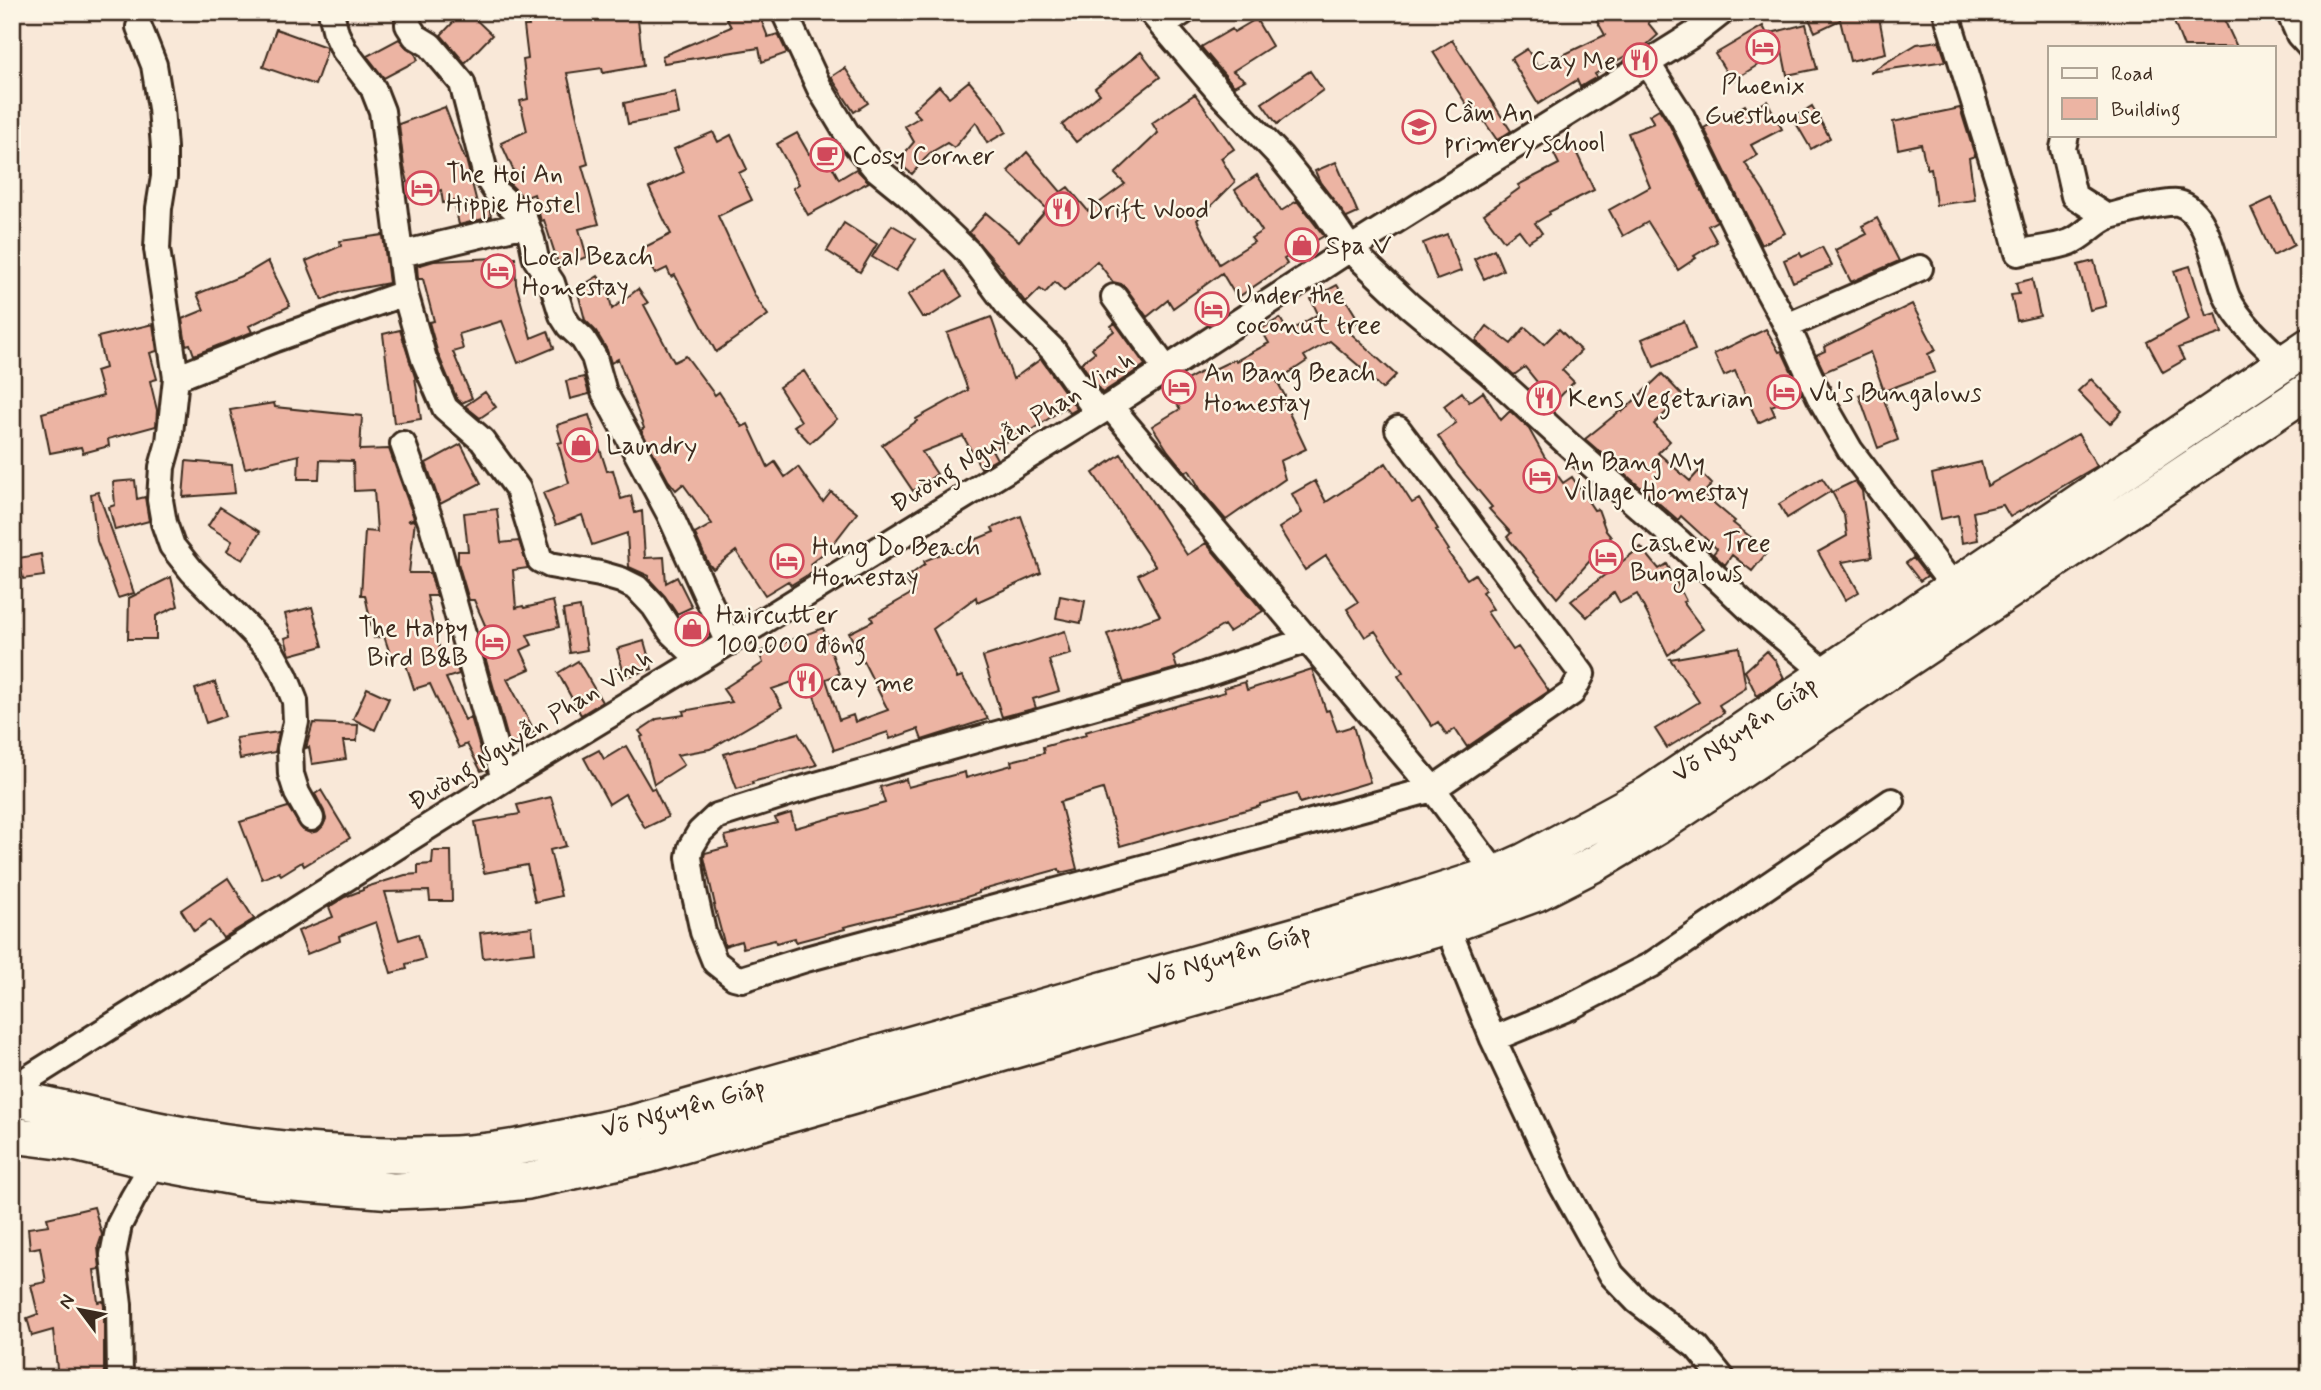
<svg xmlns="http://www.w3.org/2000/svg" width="2321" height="1390" font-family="Mynerve,sans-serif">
  <rect width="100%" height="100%" fill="#f9e8d8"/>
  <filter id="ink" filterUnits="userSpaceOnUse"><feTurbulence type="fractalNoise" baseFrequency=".0143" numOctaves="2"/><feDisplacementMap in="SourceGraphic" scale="14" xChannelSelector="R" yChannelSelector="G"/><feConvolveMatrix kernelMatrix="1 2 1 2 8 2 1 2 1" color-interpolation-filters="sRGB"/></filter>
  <g filter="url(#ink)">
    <path fill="#ecb4a3" stroke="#3b2a1e" stroke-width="2" d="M463,12H468L492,35L465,63L441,35Z
      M526,12H564L565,20L574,18V20L622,12H637L639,28L643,66L603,73L602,68L567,73L588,164L582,166L599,224L579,229L587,257L559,266L544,220L541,221L534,194L524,198L506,180L516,176L501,143L527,131L520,101L528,99L523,60L528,59L524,26H529Z
      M723,12H758L768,37L778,34L787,53L762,62L759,48L664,63L662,56L731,27Z
      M1592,12H1663L1648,23L1658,35L1643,48L1642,46L1595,74L1597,77L1588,82L1580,87L1577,80L1538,104L1511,59L1527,49L1538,67L1605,35Z
      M1806,12H1878L1886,53L1850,61L1840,20L1815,32Z
      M2182,12H2213L2215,18L2222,15L2237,47H2184L2172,17Z
      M1256,19L1272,46L1233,71L1245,80L1234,86L1201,47L1232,29L1234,32Z
      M1806,24L1817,69L1787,75L1782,50L1732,81L1715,54L1763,26L1767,34Z
      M276,29L326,47V54L315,85L263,67Z
      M399,39L407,48L415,53L418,60L384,78L367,56Z
      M1452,40L1511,131L1497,140L1482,118L1477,121L1433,52Z
      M1939,41L1946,61L1870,72L1917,44Z
      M1141,52L1160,77L1076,142L1062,125L1100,94L1095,88Z
      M845,68L868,103L854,112L831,77Z
      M1310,71L1323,90L1277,124L1262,103Z
      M969,81L997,115L1006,132L987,143L976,122L954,148L947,143L930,153L912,174L897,162L914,142L905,126L920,117L913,110L939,86L949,97Z
      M675,92L679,114L628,124L624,103Z
      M1195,94L1234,149L1221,158L1235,182L1197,220L1219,264L1254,242L1251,238L1262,231L1235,190L1257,175L1281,211L1297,201L1324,236L1284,259L1287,264L1237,298L1222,273L1173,308L1168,300L1147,317L1126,288L1121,284L1113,282L1097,261L1064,291L1055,282L1045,293L1040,289L1026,303L1002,272L1003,271L969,232L986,213L1019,241L1047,209L1008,171L1027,152L1061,192L1068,187L1088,211L1125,184L1115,174L1158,133L1152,123Z
      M1767,101L1782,129L1751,145L1757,155L1745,163L1764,192L1785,233L1761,245L1704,128L1745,105L1749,111Z
      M1812,106L1830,138L1811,149L1793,118Z
      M445,107L465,159H466L477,203L485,202L489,206L491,217L459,225L454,201L443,203L441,190L412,198L404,167L399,124Z
      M1960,108L1975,156L1969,158L1975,200L1936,205L1931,168L1927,169L1921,144L1898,149L1893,122Z
      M1659,109L1669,124L1717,221L1708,226L1717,242L1694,256L1696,258L1678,270L1648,222L1623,236L1609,210L1650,187L1628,133L1654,123L1649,115Z
      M713,132L718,142L731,135L747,169L739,173L752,200L718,216L755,296L768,315L716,352L675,275L671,277L667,268L655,274L641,249L671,234L649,188L684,172L674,149Z
      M797,133L809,154L821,146L839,179L856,169L869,182L808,215L793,188L799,184L777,144Z
      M1573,145L1594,190L1549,212L1550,214L1535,223L1542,233L1528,242L1519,230L1504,241L1484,214L1520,188L1518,185L1559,164L1554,154Z
      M1336,162L1358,213L1347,218L1320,182L1315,171Z
      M2272,198L2294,245L2273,256L2251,208Z
      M1877,218L1899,261L1851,282L1835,250L1867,234L1862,226Z
      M844,223L877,244L860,272L827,251Z
      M892,225L916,239L896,271L872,257Z
      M1447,234L1461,271L1437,280L1423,243Z
      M383,235L389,283L341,292L322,300L306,261L341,246L340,241Z
      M1822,247L1832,266L1793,282L1784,260L1800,253L1802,257Z
      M1494,249L1503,270L1484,279L1474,259Z
      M515,257L516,284L531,338L548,331L554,348L518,363L502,321L459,334L463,349L453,352L472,398L462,403L457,399L438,354L429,322L434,321L423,279H418L417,266L434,261Z
      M268,261L290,306L249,326L252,332L194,355L190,344L186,345L182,319L204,310L197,294L246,274Z
      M2094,261L2106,306L2090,310L2078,265Z
      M2190,266L2206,316L2216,313L2222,333L2178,348L2184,360L2163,372L2147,342L2189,319L2174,271Z
      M946,271L962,296L929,317H922L908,295Z
      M598,276L608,291L612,309L638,289L648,303L644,305L674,362L686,356L715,395L719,392L742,427L748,424L768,467L775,462L785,477L798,467L823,502L831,492L857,513L830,548L810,564L814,571L791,585L788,581L765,595L736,551L713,569L708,563L695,534L712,524L683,484L676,490L668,480L641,430L644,428L618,359L611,363L607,350L596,331L585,320L577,289Z
      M2032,279L2040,316L2017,321L2011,295L2019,294L2016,283Z
      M1337,285L1359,321L1346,329L1396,375L1382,389L1359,366L1330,341L1304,356L1307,361L1277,381L1285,396L1282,398L1306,449L1280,461L1285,479L1226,520L1202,492L1189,470L1185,472L1168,451L1152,426L1180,409L1169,390L1203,371L1204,374L1235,359L1236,361L1269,343L1261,329L1280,318L1288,332L1318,314L1311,299Z
      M1912,304L1936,350L1928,354L1935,372L1884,391L1870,352L1824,372L1816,355L1825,351L1824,347Z
      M991,317L1013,379L1041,359L1077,409L1070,413L1065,407L1024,436L1021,433L992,450L997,459L981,468L963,436L922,452L937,474L913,491L882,445L917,421L916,419L968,390L947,333Z
      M1684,321L1695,350L1654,367L1642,339Z
      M1115,323L1145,365L1102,393L1081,363L1095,352L1092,348L1114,331L1111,326Z
      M153,324L157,351L150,353L157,379L150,381L157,410L156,426L108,439L109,446L83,453L81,447L50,453L42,413L103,396L96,371L105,368L98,337Z
      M1487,326L1511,344L1525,327L1544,344L1559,329L1581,351L1562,370L1574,382L1554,403L1525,367L1514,375L1476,341Z
      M1766,329L1779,352L1782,351L1802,394L1771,406L1775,415L1758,423L1735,371L1724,376L1714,354Z
      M400,330L415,377L421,419L394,423L383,334Z
      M804,371L827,407L837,419L810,443L794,426L801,421L779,387Z
      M1662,374L1683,396L1654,424L1670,441L1658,453L1690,481L1699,471L1712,484L1703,494L1735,521L1733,523L1768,551L1752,571L1732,555L1725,565L1713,554L1717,549L1681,516L1678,520L1585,439L1621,410L1622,412Z
      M584,377L589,394L570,399L566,381Z
      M2091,379L2122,411L2110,424L2078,391Z
      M1880,388L1898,440L1878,448L1859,395Z
      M485,392L496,407L480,418L465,406Z
      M1462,392L1469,402L1483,392L1501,420L1510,411L1529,429L1544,456L1563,483L1572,477L1594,510L1598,509L1606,531L1611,537L1557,598L1507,537L1511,533L1489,509L1492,507L1458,466L1438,436L1456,423L1444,406Z
      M274,403L275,407L362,416L360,450L389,449L414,518L408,521L415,520L409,573H430L437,596H427L434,630L444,662L454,658L459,674L446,678L465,720L471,717L486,769L481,771L467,744L459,748L430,684L414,689L402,652L391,657L384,636L374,638L365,595H361L365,531L377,532L374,490L354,491L353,461L320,460L319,479H298L299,455L245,468L230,410Z
      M589,415L607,471L613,470L621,499L631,496L635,513L642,511L645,558L664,557L666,583L677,577L692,607L677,614L665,596L649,579V576L629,567L627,533L592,545L582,515L556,525L543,493L569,483L558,443L562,442L557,425Z
      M2078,434L2097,466L2010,517L2003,505L1973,512L1978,540L1962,543L1958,515L1941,519L1932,474L1981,462L1987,486Z
      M461,444L481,483L440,504L426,463Z
      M1121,454L1187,555L1206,543L1263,611L1229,632L1224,625L1173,656L1177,668L1124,683L1107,634L1160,616L1138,575L1155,566L1093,473Z
      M186,461L232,465L235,493L183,497Z
      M1386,463L1412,503L1419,499L1438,529L1436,530L1449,550L1447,551L1467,579L1475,574L1485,590L1482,592L1493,609L1487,612L1513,650L1518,647L1549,691L1467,747L1455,729L1447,735L1438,722L1432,726L1398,676L1403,672L1375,631L1365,637L1347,609L1358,602L1326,556L1305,570L1279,528L1302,513L1292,494L1315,481L1326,502Z
      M1822,478L1831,491L1787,518L1779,504Z
      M135,480L137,499L145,497L149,521L115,530L109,507L115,505L113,482Z
      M1855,481L1862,491L1872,557L1842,562L1859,592L1845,600L1818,552L1847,536L1844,515L1832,492Z
      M98,492L134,593L118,598L97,541L91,494Z
      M220,507L260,532L243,560L227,551L232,541L208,526Z
      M497,509L501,543L519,541L528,568L513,570L516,608L523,606L524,608L553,601L559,627L527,635L532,645L521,650L530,669L507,679L535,732L510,746L482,646L492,641L474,600H469L458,563V551H468L464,513Z
      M1021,516L1041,573L977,602L976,597L933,629L957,678L962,676L988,719L922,740L918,729L890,739L888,732L834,750L807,677L772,689L782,707L710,749L677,755L684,765L654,784L641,737L643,736L639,731L657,719L684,715L683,711L732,702L723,689L763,663L759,652L823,628L839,674L826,679L839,720L853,715L855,722L888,710L849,633L873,621L871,617L914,592L905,579L925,564L924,561L994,532L992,528Z
      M1641,547L1659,569L1667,564L1686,601L1683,602L1703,629L1668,655L1637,594L1620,603L1614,592L1587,617L1571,601Z
      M41,554L44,576L23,579L19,558Z
      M1913,558L1927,576L1920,581L1906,563Z
      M171,577L178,606L156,616V639H128L129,598Z
      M1060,596L1085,601L1081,623L1056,618Z
      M312,607L323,646L290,655L285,638L291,636L285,614Z
      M580,607L587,650L570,653L563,610Z
      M1065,631L1071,654L1049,660L1059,691L1033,699L1036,708L1002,717L983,657Z
      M644,641L652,669L625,677L617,649Z
      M1739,647L1746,688L1719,705L1724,713L1667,748L1655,729L1699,702L1670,659Z
      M1767,651L1775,660L1784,678L1757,696L1745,671Z
      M578,661L602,702L581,715L558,673Z
      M1312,669L1326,711L1329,710L1337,731L1353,726L1370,782L1300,803L1297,794L1260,804V806L1120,846L1103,789L1060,802L1077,869L1060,873L1059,869L979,891V893L963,898L868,921L844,927L845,929L796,942L795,938L776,943L775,940L743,948L741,941L725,946L714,905H715L704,857L705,853L728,847L725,836L777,823L775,818L791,813L795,828L885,803L880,787L906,779L908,787L965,772L966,778L1012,765L1011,761L1044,753L1043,747L1086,735L1085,732L1225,692L1224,688L1245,682L1247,690Z
      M215,682L226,716L206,723L195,689Z
      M367,688L389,698L375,730L353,719Z
      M313,723L358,725L357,741H343L346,759L312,764L309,747L306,748Z
      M279,732L275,752L240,759L236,738Z
      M798,733L817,765L752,782L753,784L737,789L724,754Z
      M626,746L651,789L654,788L668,817L645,828L625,794L609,804L584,758L599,750L604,759Z
      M321,790L350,838L304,866L302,862L281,875L279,872L262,879L240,822L288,807L303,830L310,833L318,831L323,826L326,819L324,811L315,794Z
      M551,797L566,846L550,850L561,896L535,902L527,865L484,873L475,822L520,814L517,805Z
      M433,851H451L452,901H430L429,891L385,892L399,940L418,934L425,959L406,964L407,969L391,973L376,922L339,936L340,941L307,954L298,931L333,917L329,907L345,897L363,890V888L405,875L418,874V865L432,864Z
      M228,878L254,919L223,938L210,920L194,931L181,910Z
      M532,927L535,952L483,958L480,933Z
      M94,1207L102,1235L98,1247L100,1269L94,1270L98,1302L103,1301L104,1306V1378H58L53,1330L32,1336L27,1318L38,1314L31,1285L46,1282L40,1247L30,1249L28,1228L49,1225L47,1218Z"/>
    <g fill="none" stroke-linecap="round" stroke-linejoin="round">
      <defs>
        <path id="minor" d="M331,12L336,33L344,50L373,88L382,111L405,293L424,359L445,408L482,440L518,489L540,560L550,565L600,574L621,580L637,588L654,606L671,632L700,660
          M408,12V25L415,36L430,45L462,83L486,176L497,193L524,218L532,240L536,259L552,283L562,315L569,326L583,339L594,357L604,392L670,515L728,643
          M784,12L820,89L846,132L874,167L906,193L968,252L1009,307L1053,350L1098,413
          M1151,12L1220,93L1280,156L1326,213L1350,249L1410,306L1488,371L1569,445L1678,541L1755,614L1826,673
          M1946,12L2001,189L2018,253C2034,249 2055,248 2070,242C2085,236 2095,221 2110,216C2124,212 2166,201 2178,203C2210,210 2216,274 2228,299C2241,324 2264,344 2284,363
          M2289,12L2299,35L2309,46
          M1162,26L1183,12
          M139,27L154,65L161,108L164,148V177L159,208L157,249L176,378L169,442L162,467L160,500L164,523L172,546L192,571L271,651L285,676L295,701L296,722L290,749L291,774L297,793L311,818
          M1648,64L1682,117L1764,284L1787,326L1819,396L1850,450L1954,587
          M2066,135L2063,148L2074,196L2107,217
          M401,254L526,224
          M1114,297L1166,369
          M1787,326L1920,268
          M176,378L275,339L405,293
          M1110,406L1433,789L1496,874
          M403,444L432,525L504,779
          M1307,640L1195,678L795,791L717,816L700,832L691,847L689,857L694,891L703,932L715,962L734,977L742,979L806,959L1433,789L1572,693L1582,674L1398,429
          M1447,926L1493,1039L1560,1182L1612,1275L1637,1301L1697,1347L1722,1378
          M1493,1039L1570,1007L1651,965L1892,801
          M13,1098L29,1078L504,779L700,660L1110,406L1350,249L1694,34L1722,12
          M120,1378L119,1305L113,1255L119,1225L133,1198L154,1162"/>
        <path id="secondary" d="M12,1098C70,1109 127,1125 184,1135C272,1151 365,1158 455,1154C515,1151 575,1135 633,1123L1371,914L1496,874L1525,861L1649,794L2309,346
          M12,1135L75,1143L154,1162L245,1179L393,1191L463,1188L528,1181L648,1155L1447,926L1537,893L1598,862L1658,826L2309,390"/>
      </defs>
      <use href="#minor" stroke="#3b2a1e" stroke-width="30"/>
      <use href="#secondary" stroke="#3b2a1e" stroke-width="40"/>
      <use href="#minor" stroke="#fcf5e5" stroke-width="24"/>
      <use href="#secondary" stroke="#fcf5e5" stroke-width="35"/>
    </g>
  </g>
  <defs>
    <symbol id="hotel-ring" viewBox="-11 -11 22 22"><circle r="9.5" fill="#fcf5e5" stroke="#d1495b" stroke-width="1.5"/><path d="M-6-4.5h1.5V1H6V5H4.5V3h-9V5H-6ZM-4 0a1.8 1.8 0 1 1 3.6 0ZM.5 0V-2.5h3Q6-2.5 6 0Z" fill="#d1495b"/></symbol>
    <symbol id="restaurant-ring" viewBox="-11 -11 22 22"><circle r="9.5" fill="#fcf5e5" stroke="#d1495b" stroke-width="1.5"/><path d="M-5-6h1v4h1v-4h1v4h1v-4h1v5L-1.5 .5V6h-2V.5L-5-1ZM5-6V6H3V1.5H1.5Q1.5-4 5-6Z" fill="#d1495b"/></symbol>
    <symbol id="school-ring" viewBox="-11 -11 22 22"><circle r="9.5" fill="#fcf5e5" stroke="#d1495b" stroke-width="1.5"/><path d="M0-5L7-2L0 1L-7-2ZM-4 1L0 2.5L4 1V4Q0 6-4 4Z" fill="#d1495b"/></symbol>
    <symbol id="cafe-ring" viewBox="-11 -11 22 22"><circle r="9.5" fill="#fcf5e5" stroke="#d1495b" stroke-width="1.5"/><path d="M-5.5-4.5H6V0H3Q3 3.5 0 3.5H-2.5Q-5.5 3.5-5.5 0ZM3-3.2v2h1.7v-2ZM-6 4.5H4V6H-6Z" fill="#d1495b"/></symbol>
    <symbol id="shop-ring" viewBox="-11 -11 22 22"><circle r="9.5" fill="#fcf5e5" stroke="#d1495b" stroke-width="1.5"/><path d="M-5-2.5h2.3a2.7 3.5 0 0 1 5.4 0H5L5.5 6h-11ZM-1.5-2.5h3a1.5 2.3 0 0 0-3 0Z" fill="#d1495b"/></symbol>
  </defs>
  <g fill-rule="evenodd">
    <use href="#hotel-ring" x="1744" y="28" width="38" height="38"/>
    <use href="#restaurant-ring" x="1621" y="41" width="38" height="38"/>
    <use href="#school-ring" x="1400" y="108" width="38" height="38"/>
    <use href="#cafe-ring" x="808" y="136" width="38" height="38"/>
    <use href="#hotel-ring" x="403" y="169" width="38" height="38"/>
    <use href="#restaurant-ring" x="1043" y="190" width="38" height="38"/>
    <use href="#shop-ring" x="1283" y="226" width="38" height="38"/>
    <use href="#hotel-ring" x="479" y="252" width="38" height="38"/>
    <use href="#hotel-ring" x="1193" y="290" width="38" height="38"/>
    <use href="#hotel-ring" x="1160" y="368" width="38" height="38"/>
    <use href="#hotel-ring" x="1765" y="373" width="38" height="38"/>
    <use href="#restaurant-ring" x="1525" y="379" width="38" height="38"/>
    <use href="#shop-ring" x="562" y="426" width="38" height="38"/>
    <use href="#hotel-ring" x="1521" y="457" width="38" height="38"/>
    <use href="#hotel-ring" x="1587" y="538" width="38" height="38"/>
    <use href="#hotel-ring" x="768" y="542" width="38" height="38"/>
    <use href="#shop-ring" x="673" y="610" width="38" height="38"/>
    <use href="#hotel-ring" x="474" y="623" width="38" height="38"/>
    <use href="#restaurant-ring" x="787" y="662" width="38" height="38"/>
  </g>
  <g text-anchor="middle" stroke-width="5" stroke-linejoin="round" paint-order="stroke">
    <g font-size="26" fill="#3b2a1e" stroke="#fcf5e5" text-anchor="start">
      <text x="1616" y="69" text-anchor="end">Cay Me</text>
      <text x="1763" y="93" text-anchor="middle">Phoenix<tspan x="1763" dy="30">Guesthouse</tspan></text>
      <text x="1444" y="121">Cầm An<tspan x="1444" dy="30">primery school</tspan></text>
      <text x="852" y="164">Cosy Corner</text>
      <text x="446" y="182">The Hoi An<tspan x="446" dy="30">Hippie Hostel</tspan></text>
      <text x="1086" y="218">Drift Wood</text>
      <text x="1326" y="254">Spa V</text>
      <text x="522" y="265">Local Beach<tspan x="522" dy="30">Homestay</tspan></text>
      <text x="1236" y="303">Under the<tspan x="1236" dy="30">coconut tree</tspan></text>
      <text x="1204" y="381">An Bang Beach<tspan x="1204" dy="30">Homestay</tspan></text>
      <text x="1809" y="401">Vu's Bungalows</text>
      <text x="1568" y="407">Kens Vegetarian</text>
      <text x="606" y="454">Laundry</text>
      <text x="1564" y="470">An Bang My<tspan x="1564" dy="30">Village Homestay</tspan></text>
      <text x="1630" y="551">Cashew Tree<tspan x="1630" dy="30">Bungalows</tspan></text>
      <text x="812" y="555">Hung Do Beach<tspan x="812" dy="30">Homestay</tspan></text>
      <text x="716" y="623">Haircutter<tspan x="716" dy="30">100.000 đông</tspan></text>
      <text x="468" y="636" text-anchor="end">The Happy<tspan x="468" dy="30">Bird B&amp;B</tspan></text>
      <text x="830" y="690">cay me</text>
    </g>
    <g font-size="26" fill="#3b2a1e" stroke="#fcf5e5">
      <text transform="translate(1012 431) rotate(-32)" y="9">Đường Nguyễn Phan Vinh</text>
      <text transform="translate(1744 728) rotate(-34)" y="9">Võ Nguyên Giáp</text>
      <text transform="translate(530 729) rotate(-32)" y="9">Đường Nguyễn Phan Vinh</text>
      <text transform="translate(1229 954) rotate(-16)" y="9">Võ Nguyên Giáp</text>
      <text transform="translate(683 1107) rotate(-15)" y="9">Võ Nguyên Giáp</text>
    </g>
  </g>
  <rect width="2321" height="1390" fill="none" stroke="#fcf5e5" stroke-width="42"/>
  <rect x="21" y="21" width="2279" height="1348" fill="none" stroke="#3b2a1e" stroke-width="2.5" filter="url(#ink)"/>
  <rect x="2048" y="46" width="228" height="91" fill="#fcf5e5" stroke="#afa495" stroke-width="2"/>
  <rect x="2062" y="68" width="35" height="10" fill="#fcf5e5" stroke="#afa495" stroke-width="2"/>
  <text x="2111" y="80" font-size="21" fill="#3b2a1e">Road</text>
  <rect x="2062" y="98" width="35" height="21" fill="#ecb4a3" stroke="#afa495" stroke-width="2"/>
  <text x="2111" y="116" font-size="21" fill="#3b2a1e">Building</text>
  <g transform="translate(80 1310) rotate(302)" stroke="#fcf5e5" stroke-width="5" paint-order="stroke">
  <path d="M0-5L12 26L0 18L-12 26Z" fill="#3b2a1e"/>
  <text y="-10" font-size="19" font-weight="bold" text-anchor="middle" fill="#3b2a1e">N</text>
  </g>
</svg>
